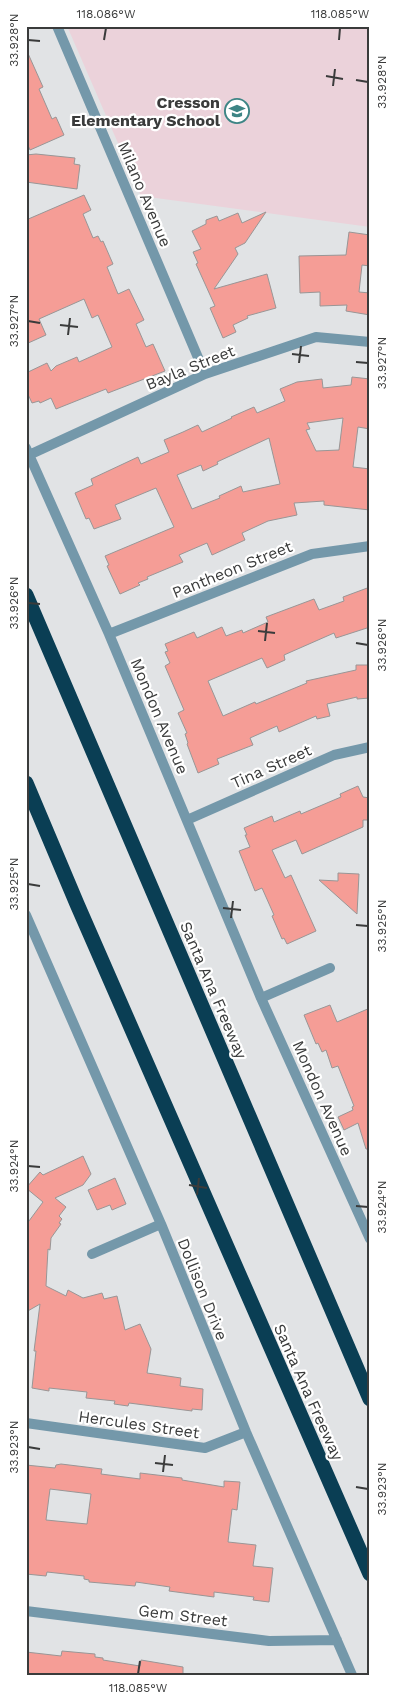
<svg xmlns="http://www.w3.org/2000/svg" width="396" height="1701" font-family="'Work Sans',sans-serif">
  <rect width="100%" height="100%" fill="#e1e3e5"/>
  <path fill="#ebd2da" d="M67,26H370V227L141,196Z"/>
  <path fill="#f59d96" stroke="#999696" fill-rule="evenodd" d="M26,49L43,87L39,89L52,119L56,117L64,135L30,150L26,141Z
    M36,154L75,158L74,164L80,165L77,189L26,182V155Z
    M84,195L91,210L83,214L93,238L98,236L101,242L103,241L113,264L107,267L118,294L129,289L144,320L136,324L146,347L153,344L165,371L108,393L106,389L56,409L51,398L40,403L39,401L32,403L26,390V373L47,363L51,371L56,366L77,357L79,362L112,347L98,315L92,318L84,299L39,319L46,335L26,344V220Z
    M266,212L245,243L235,248L238,254L214,289L267,274L276,308L247,316L248,318L233,325L236,332L223,338L210,308L215,306L196,264L198,263L193,252L201,249L192,231L206,224V220L217,216L219,221L238,213L242,223Z
    M349,232L370,235V266L362,265L359,292L370,293V315L346,311L347,305L320,306V292L300,293L299,256L346,255Z
    M352,377L370,379V429L358,427L353,467L370,469V510L324,505V501L294,503L297,515L268,521L242,533L245,540L212,555L207,543L179,555L183,562L147,577L148,579L138,583L140,585L120,594L107,566L109,565L105,556L174,527L156,488L115,505L121,519L94,529L89,518L86,519L75,493L93,485L91,479L138,457L141,464L169,452L164,440L183,432L198,425L202,432L232,418L231,417L254,407L257,413L285,401L280,389L297,382L322,379L323,388L351,385ZM343,418L339,450L316,451L306,430L310,429L307,423ZM269,438L280,484L243,492L241,486L219,496L220,498L192,509L177,475L201,465L203,471L218,464L217,462Z
    M370,587V627L336,638L334,633L284,655L285,660L267,668L262,658L208,681L223,716L255,702L256,704L307,683L306,681L356,670V665H370V698L357,699V697L327,704L330,716L317,719L316,716L279,732L277,726L250,738L253,745L217,759L219,764L198,773L187,744L188,743L185,734L187,733L178,713L184,710L165,666L170,663L165,652L168,651L165,644L194,632L197,638L222,627L226,636L242,630L243,633L268,622L266,617L314,599L319,610L344,601L343,597Z
    M358,786L363,797L370,798V820H363V827L302,854L296,840L272,850L285,878L291,875L316,931L287,944L284,938L282,939L272,916L274,915L262,888L255,891L239,851L250,847L245,835H247L244,828L272,816L274,822L300,811L301,814L341,797L340,794Z
    M338,873L359,874L357,914L319,880L338,881Z
    M330,1005L337,1022L370,1008V1149H366L358,1123L344,1130L338,1117L353,1110L352,1107L354,1106L338,1066L332,1068L326,1050L322,1052L318,1043L316,1044L304,1015Z
    M83,1156L91,1174L83,1185L55,1198L66,1207L59,1216L62,1219L59,1223L61,1224L51,1238L50,1250L48,1249L46,1286L66,1296L68,1290L83,1298L102,1293L104,1299L117,1296L125,1330L140,1324L151,1349L147,1373L181,1378L180,1386L203,1389L202,1410L192,1409V1411L129,1403L128,1406L114,1404L115,1401L86,1398L87,1392L49,1388V1391L32,1388L36,1351H34L40,1304L26,1312V1225L43,1202L26,1188L40,1172L43,1175Z
    M115,1178L126,1204L112,1210L110,1205L97,1210L88,1190Z
    M61,1464L102,1469L101,1474L140,1479V1473L182,1478V1480L224,1487V1481L240,1482L237,1510L232,1509L228,1542L256,1545L253,1566L273,1568L269,1602L253,1600L254,1597L214,1592V1597L169,1591L170,1587L136,1582L135,1586L89,1582V1580L84,1579V1576L47,1572L46,1576L26,1574V1465L55,1468L56,1465ZM50,1489L91,1494L87,1524L46,1520Z
    M62,1651L95,1654V1657L103,1658V1660L140,1666L141,1660L183,1667V1675H26V1652L61,1656Z"/>
  <g fill="none" stroke-linecap="round" stroke-linejoin="round">
    <path stroke="#7498aa" stroke-width="10" d="M57,26L205,374
      M26,448L109,634L261,998L370,1239
      M29,455L205,374L316,337L370,342
      M109,634L312,554L370,546
      M187,820L334,755L370,747
      M26,915L161,1224L246,1432L352,1675
      M261,998L330,968
      M92,1254L161,1224
      M26,1423L205,1448L246,1432
      M26,1611L269,1641L337,1640"/>
    <path stroke="#0a3e54" stroke-width="15" d="M26,595L370,1399
      M26,783L77,904L370,1574"/>
  </g>
  <path fill="none" stroke="#3a3b3b" stroke-width="2" d="M28,40L40,41M104,40L106,28M339,40L340,28M326,76L343,79M356,80L368,82M333,86L335,69M28,321L40,323M60,325L78,327M68,335L70,318M292,354L309,356M356,362L368,363M299,363L301,346M28,603L40,604M258,631L275,633M265,641L267,623M356,643L368,645M28,884L40,886M223,908L241,910M231,918L233,901M356,925L368,926M28,1166L40,1167M189,1185L207,1188M197,1195L199,1178M356,1206L368,1207M28,1447L40,1449M155,1463L173,1465M163,1472L165,1455M356,1487L368,1489M138,1674L140,1661"/>
  <defs>
    <symbol id="school-ring" viewBox="-11 -11 22 22"><circle r="9.5" fill="#fff" stroke="#3d8585" stroke-width="1.5"/><path d="M0-5L7-2L0 1L-7-2ZM-4 1L0 2.5L4 1V4Q0 6-4 4Z" fill="#3d8585"/></symbol>
  </defs>
  <g fill-rule="evenodd">
    <use href="#school-ring" x="223" y="97" width="28" height="28"/>
  </g>
  <g text-anchor="middle" stroke-width="4.5" stroke-linejoin="round" paint-order="stroke">
    <g font-size="16" font-weight="bold" fill="#3a3b3b" stroke="#fff" text-anchor="end">
      <text x="220" y="108">Cresson<tspan x="220" dy="18">Elementary School</tspan></text>
    </g>
    <g font-size="16" fill="#3a3b3b" stroke="#fff">
      <text transform="translate(145 194) rotate(67)" y="6">Milano Avenue</text>
      <text transform="translate(190 367) rotate(-22)" y="6">Bayla Street</text>
      <text transform="translate(232 569) rotate(-22)" y="6">Pantheon Street</text>
      <text transform="translate(160 716) rotate(67)" y="6">Mondon Avenue</text>
      <text transform="translate(271 766) rotate(-24)" y="6">Tina Street</text>
      <text transform="translate(214 990) rotate(67)" y="6">Santa Ana Freeway</text>
      <text transform="translate(323 1098) rotate(66)" y="6">Mondon Avenue</text>
      <text transform="translate(203 1289) rotate(68)" y="6">Dollison Drive</text>
      <text transform="translate(309 1392) rotate(66)" y="6">Santa Ana Freeway</text>
      <text transform="translate(139 1424) rotate(8)" y="6">Hercules Street</text>
      <text transform="translate(183 1615) rotate(7)" y="6">Gem Street</text>
    </g>
  </g>
  <rect width="396" height="1701" fill="none" stroke="#ffffff" stroke-width="55"/>
  <rect x="28" y="28" width="340" height="1646" fill="none" stroke="#3a3b3b" stroke-width="2"/>
  <g font-size="12" text-anchor="middle" fill="#3a3b3b">
    <text x="106" y="18">118.086°W</text>
    <text x="340" y="18">118.085°W</text>
    <text transform="translate(14 40) rotate(-90)" y="4">33.928°N</text>
    <text transform="translate(382 82) rotate(-90)" y="4">33.928°N</text>
    <text transform="translate(14 321) rotate(-90)" y="4">33.927°N</text>
    <text transform="translate(382 363) rotate(-90)" y="4">33.927°N</text>
    <text transform="translate(14 603) rotate(-90)" y="4">33.926°N</text>
    <text transform="translate(382 645) rotate(-90)" y="4">33.926°N</text>
    <text transform="translate(14 884) rotate(-90)" y="4">33.925°N</text>
    <text transform="translate(382 926) rotate(-90)" y="4">33.925°N</text>
    <text transform="translate(14 1166) rotate(-90)" y="4">33.924°N</text>
    <text transform="translate(382 1207) rotate(-90)" y="4">33.924°N</text>
    <text transform="translate(14 1447) rotate(-90)" y="4">33.923°N</text>
    <text transform="translate(382 1489) rotate(-90)" y="4">33.923°N</text>
    <text x="138" y="1692">118.085°W</text>
  </g>
</svg>
